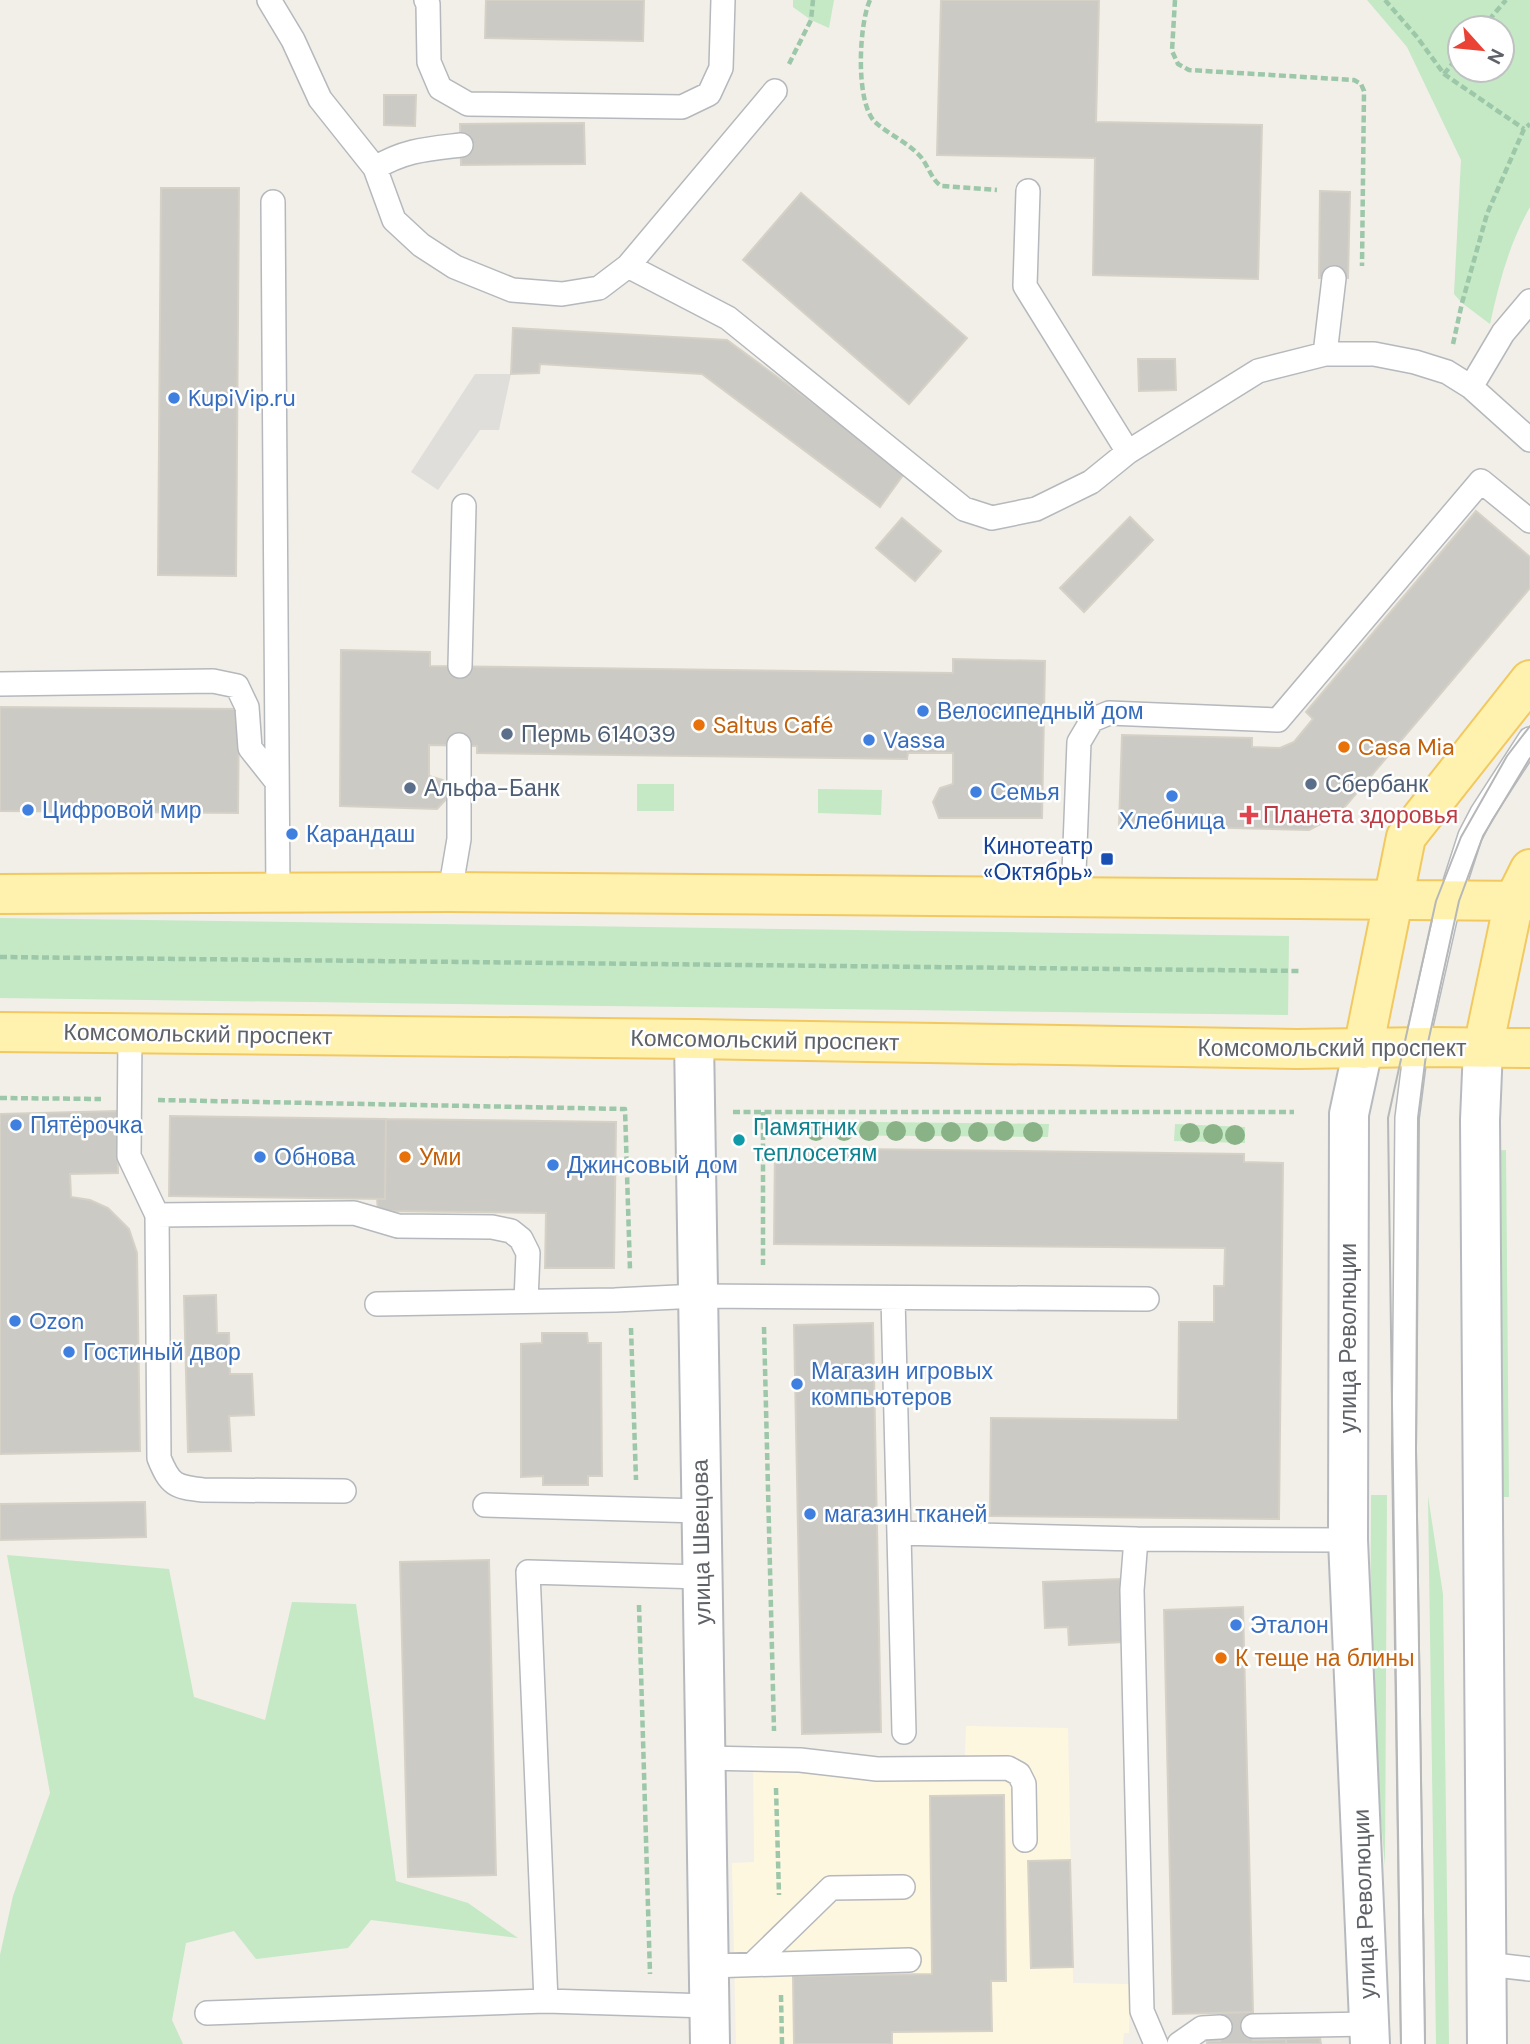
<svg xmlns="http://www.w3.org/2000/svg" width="1530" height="2044" font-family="'DM Sans',sans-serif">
  <rect width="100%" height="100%" fill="#f1efe8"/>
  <path fill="#fef7e0" d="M966,1726L1068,1728L1073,1983L1130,1984L1129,2033H1124L1123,2044H736L732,1863L754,1862L753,1745L882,1756H965Z"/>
  <path fill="#e0deda" d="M475,374H511L499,430H480L438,490L411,472Z"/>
  <path fill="#c5e8c5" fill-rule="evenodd" d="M793,0H834L829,28L811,20L793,7Z
    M1367,0H1530V207C1509,244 1499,283 1490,324L1462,303L1454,294L1461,160L1407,47ZM1460,28H1502V70H1460Z
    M637,784H674V811H637Z
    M818,789L882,790L881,815L818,813Z
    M0,918L1289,936L1288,1015L0,998Z
    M793,1121L1049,1124L1048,1137L793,1135Z
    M1175,1124L1245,1127V1143L1174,1141Z
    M1506,1150L1509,1497H1490L1487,1151Z
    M1371,1495H1387L1385,1866L1370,1695Z
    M1428,1496L1443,1594L1449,2044H1436Z
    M7,1555L169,1569L194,1697L265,1720L292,1602L356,1604L396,1881L468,1903L518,1938L371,1920L348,1948L256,1959L234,1931L186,1943L172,2020L183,2044H0V1955L13,1896L50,1793Z"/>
  <path fill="#cccac5" stroke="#d6d1c6" stroke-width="2" d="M486,0H644L643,41L485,38Z
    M941,0H1099L1096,122L1262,125L1258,279L1093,275L1095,158L937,155Z
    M384,95H416L415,126L384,125Z
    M584,123L585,164L461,165L460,124Z
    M161,188H239L236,576L158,575Z
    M1320,191L1350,192L1348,278H1319Z
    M801,193L967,338L909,404L743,260Z
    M513,328L727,340L906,471L880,507L702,374L540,364L539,373L511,374Z
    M1138,359H1175L1176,390L1139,391Z
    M1476,511L1530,557V588L1338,815L1309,830L1119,825L1122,735L1252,738V747L1280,748L1294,742L1313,719L1306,712Z
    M1130,517L1153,540L1084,612L1060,588Z
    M902,518L941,551L915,581L876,548Z
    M341,650L430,652V666L953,673V659L1045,661L1042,818H939L933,802L940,788L953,784V753H908L907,759L477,753V746L429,745V776L443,780L450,795L437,809L340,806Z
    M0,707L239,709L238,813L0,811Z
    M117,1111L118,1173L70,1174L71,1197L90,1200L108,1208L129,1229L137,1253L140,1451L0,1454V1114Z
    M170,1116L386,1119L385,1199L169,1196Z
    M386,1119L616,1122L614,1268H545L546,1213L378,1211L377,1199H385Z
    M775,1148L1244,1154V1162L1283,1163L1279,1519L990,1516L991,1418L1178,1420L1179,1322H1214V1286H1224L1225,1248L774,1244Z
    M216,1295L217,1333H229L230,1374H252L254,1415L229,1416L231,1451L188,1452L184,1296Z
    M873,1323L881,1732L802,1734L794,1325Z
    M542,1333H587L588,1343H601L602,1476H588V1485H543V1476L521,1477V1344L542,1343Z
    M145,1502L146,1537L0,1540V1504Z
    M489,1560L496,1875L408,1877L400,1562Z
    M1120,1579L1123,1642L1069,1645L1068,1627L1045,1628L1043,1582Z
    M1243,1607L1253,2012L1173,2014L1164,1610Z
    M1004,1795L1006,1981H991L992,2031L892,2032V2044H794L793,1976L932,1974L930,1796Z
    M1070,1860L1073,1967L1031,1968L1028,1861Z
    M1253,2012V2040L1286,2039V2044H1207V2041H1220V2013Z
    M1320,2038L1321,2044H1286V2039Z"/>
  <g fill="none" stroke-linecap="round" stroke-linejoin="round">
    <defs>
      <path id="service" d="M269,0L293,40L320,99L375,168L394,220L421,245L455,267L512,290L562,294L599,288L628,266L728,318L964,509L992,518L1036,509L1091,482L1128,452L1258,371L1325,354H1374L1415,362L1447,372L1471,387L1530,440
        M426,0L428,4L429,62L440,88L468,104L682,107L709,94L721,68L723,0
        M375,168C405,150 427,149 461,145
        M1028,191L1025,286L1128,452
        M273,202L278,893
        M628,266L775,91
        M1325,354L1334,278
        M1471,387L1503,333L1530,301
        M460,666L464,506
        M0,684L213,681L237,686L247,707L250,748L277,782
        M450,892L459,839V745
        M1073,898L1079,742L1092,720L1109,713L1278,720L1481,481L1530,521
        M130,1033L129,1156L157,1215L159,1458C170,1485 175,1487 203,1490L344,1491
        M157,1215L354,1213L398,1226L492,1227L511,1231L521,1239L528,1253L526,1301
        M893,1298L904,1732
        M377,1304L615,1300L698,1296L1147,1299
        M485,1505L701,1511
        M899,1533L1136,1539
        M705,1758L800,1760L877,1769L1008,1768L1019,1774L1024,1784L1025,1840
        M753,1964L831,1888L903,1887
        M1486,1964L1530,1969
        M709,1966L909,1960
        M546,2001L528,1572L702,1577
        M207,2013L546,2001L709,2006
        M1253,2026L1369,2024
        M1156,2044L1142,2011L1132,1590L1136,1539L1348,1540
        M1179,2044L1202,2028L1220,2027
        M1413,2044L1404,1450L1407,1118L1416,1047L1449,901L1470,836L1482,813L1530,739"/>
      <path id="minor" d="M694,1039L710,2044"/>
      <path id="secondary" d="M1483,1048L1480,1120L1487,2044
        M1363,1049L1349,1114L1348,1540L1370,2044"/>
      <path id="primary" d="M0,894L450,892L1530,901
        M0,1032L694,1039L1297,1049L1427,1047L1530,1048
        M1483,1048L1514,901L1530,869
        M1363,1049L1406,837L1530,680"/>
    </defs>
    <use href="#service" stroke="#b5b8bc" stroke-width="26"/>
    <use href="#minor" stroke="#b5b8bc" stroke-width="42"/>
    <use href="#secondary" stroke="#b6babf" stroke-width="42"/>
    <use href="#primary" stroke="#f2c960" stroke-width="42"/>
    <path stroke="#9cc7a9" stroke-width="4.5" stroke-dasharray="7 3.5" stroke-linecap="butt" d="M870,0C859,24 855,102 875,122C888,134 907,142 919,155C928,164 930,178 941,186L997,190
      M1175,0L1172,51L1178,64L1189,70L1354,80L1361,84L1364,91L1362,266
      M1385,0L1417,37L1444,74L1524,129
      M1482,28L1506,0
      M789,64L811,20L813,0
      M1444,74L1460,54
      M1453,344L1462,303L1487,214L1524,129L1530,124
      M0,957L1301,971
      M0,1098L101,1099
      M158,1100L625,1109L630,1270
      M733,1112H1294
      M763,1112V1265
      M764,1327L774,1731
      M631,1328L636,1480
      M639,1605L650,1974
      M776,1788L779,1895
      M781,1995L782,2044"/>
    <use href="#service" stroke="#fff" stroke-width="23"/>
    <use href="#minor" stroke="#fff" stroke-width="38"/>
    <use href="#secondary" stroke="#fff" stroke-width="38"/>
    <use href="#primary" stroke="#fff2af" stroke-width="38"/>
    <path stroke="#b6b7b8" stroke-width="2" d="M1401,2044L1388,1118L1436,901L1461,837L1507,756L1530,726
      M1425,2044L1416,1450L1418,1118L1427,1047L1459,901L1483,836L1530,758"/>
  </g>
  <g fill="#89b387">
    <circle cx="816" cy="1131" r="10"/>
    <circle cx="844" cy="1131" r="10"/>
    <circle cx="869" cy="1131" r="10"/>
    <circle cx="896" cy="1131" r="10"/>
    <circle cx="1004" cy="1131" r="10"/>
    <circle cx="925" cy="1132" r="10"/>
    <circle cx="951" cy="1132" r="10"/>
    <circle cx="978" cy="1132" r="10"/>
    <circle cx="1033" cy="1132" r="10"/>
    <circle cx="1190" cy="1133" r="10"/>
    <circle cx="1213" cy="1134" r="10"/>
    <circle cx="1235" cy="1135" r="10"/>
  </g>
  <g fill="#3f7fe0" stroke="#fff" stroke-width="2.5">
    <circle cx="174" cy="398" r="7"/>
    <circle cx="923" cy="711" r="7"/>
    <circle cx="869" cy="740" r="7"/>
    <circle cx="976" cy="792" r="7"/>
    <circle cx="1172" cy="796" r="7"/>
    <circle cx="28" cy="810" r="7"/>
    <circle cx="292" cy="834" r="7"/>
    <circle cx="16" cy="1125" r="7"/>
    <circle cx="260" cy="1157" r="7"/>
    <circle cx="553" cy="1165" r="7"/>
    <circle cx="15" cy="1321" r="7"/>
    <circle cx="69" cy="1352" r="7"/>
    <circle cx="797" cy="1384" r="7"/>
    <circle cx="810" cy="1514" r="7"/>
    <circle cx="1236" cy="1625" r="7"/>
  </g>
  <g fill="#e8710a" stroke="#fff" stroke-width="2.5">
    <circle cx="699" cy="725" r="7"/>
    <circle cx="1344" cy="747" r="7"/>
    <circle cx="405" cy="1157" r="7"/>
    <circle cx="1221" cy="1658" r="7"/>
  </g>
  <g fill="#5c6f8a" stroke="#fff" stroke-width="2.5">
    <circle cx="507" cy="734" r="7"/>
    <circle cx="1311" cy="784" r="7"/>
    <circle cx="410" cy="788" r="7"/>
  </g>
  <path fill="#e0444e" stroke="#fff" stroke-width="2.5" d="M1245.5 804.5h7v7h7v7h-7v7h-7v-7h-7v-7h7z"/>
  <rect fill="#1a4fb4" stroke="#fff" stroke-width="2.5" x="1100" y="852" width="14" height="14" rx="3.5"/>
  <circle fill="#0f9aa8" stroke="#fff" stroke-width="2.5" cx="739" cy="1140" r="7"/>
  <g text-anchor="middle" stroke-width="5" stroke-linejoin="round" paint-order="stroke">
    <g font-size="23" fill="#366cbe" stroke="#fff" text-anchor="start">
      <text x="188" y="406">KupiVip.ru</text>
      <text x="937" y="719">Велосипедный дом</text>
      <text x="883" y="748">Vassa</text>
      <text x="990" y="800">Семья</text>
      <text x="42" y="818">Цифровой мир</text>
      <text x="1172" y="829" text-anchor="middle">Хлебница</text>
      <text x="306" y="842">Карандаш</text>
      <text x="30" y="1133">Пятёрочка</text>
      <text x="274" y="1165">Обнова</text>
      <text x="567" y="1173">Джинсовый дом</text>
      <text x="29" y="1329">Ozon</text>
      <text x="83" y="1360">Гостиный двор</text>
      <text x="811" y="1379">Магазин игровых<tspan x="811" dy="26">компьютеров</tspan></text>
      <text x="824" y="1522">магазин тканей</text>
      <text x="1250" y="1633">Эталон</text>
    </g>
    <g font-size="23" fill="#c56008" stroke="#fff" text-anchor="start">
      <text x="713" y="733">Saltus Café</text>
      <text x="1358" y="755">Casa Mia</text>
      <text x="419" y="1165">Уми</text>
      <text x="1235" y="1666">К теще на блины</text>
    </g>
    <g font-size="23" fill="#4e5e75" stroke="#fff" text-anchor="start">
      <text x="521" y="742">Пермь 614039</text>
      <text x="1325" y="792">Сбербанк</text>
      <text x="424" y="796">Альфа-Банк</text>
    </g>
    <g font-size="23" fill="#be3a42" stroke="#fff" text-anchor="start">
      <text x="1263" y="823">Планета здоровья</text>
    </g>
    <g font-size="23" fill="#164399" stroke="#fff" text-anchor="end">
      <text x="1093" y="854">Кинотеатр<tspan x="1093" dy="26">«Октябрь»</tspan></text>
    </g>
    <g font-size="23" fill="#5f6368" stroke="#fff">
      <text transform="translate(198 1034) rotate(1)" y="8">Комсомольский проспект</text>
      <text transform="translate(765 1040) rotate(1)" y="8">Комсомольский проспект</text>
      <text x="1332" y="1056">Комсомольский проспект</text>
      <text transform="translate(1348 1338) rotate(-90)" y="8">улица Революции</text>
      <text transform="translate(701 1542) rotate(-91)" y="8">улица Швецова</text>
      <text transform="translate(1364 1904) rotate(-92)" y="8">улица Революции</text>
    </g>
    <g font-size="23" fill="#0d838f" stroke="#fff" text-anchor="start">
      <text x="753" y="1135">Памятник<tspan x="753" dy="26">теплосетям</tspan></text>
    </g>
  </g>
  <g transform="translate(1481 49) rotate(117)"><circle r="33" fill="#ffffff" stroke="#bfc1c3" stroke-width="2"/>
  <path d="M0-5L12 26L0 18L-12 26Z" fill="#ea4335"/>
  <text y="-10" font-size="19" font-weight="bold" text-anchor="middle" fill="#5f6368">N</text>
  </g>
</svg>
